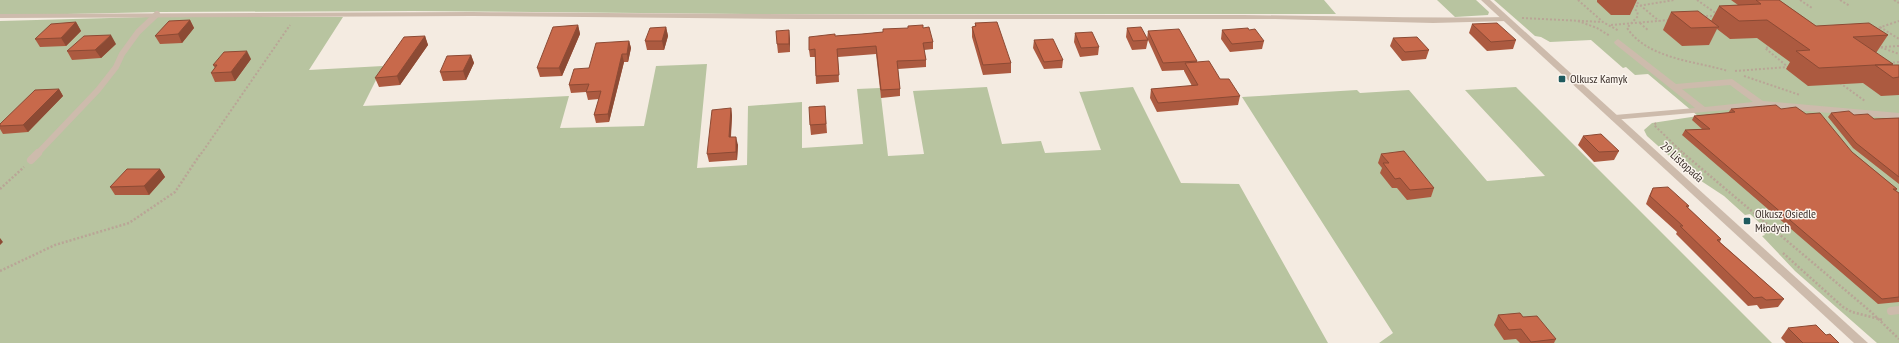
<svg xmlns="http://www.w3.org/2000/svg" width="1899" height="343" font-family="'PT Sans Narrow',sans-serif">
  <rect width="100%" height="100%" fill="#f4ebe1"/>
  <path fill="#b8c4a0" d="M0,0H1324L1336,14H746L413,11L161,12L20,15L0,14Z
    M1437,0H1476L1489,12L1488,15L1455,17Z
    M1494,0H1899V343H1877L1795,271L1762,236L1765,235L1757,225L1761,224L1750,214L1745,215L1724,196L1686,171L1647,136L1644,130L1652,123L1698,116L1648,74L1635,75L1626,67L1623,68L1591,40L1550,42L1541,37L1535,36Z
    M146,17H343L309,70L383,66L363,106L569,96L560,128L644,126L656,66L707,64L697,168L747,165L748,106L802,102V148L863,144L857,89L880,88L888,156L924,154L913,91L987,87L1002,144L1041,141L1045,153L1101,150L1079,91L1080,92L1133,87L1181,183L1239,184L1328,343H0V21Z
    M1516,87L1772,343H1379L1393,333L1242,97L1357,90L1360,93L1409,90L1487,181L1545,176L1465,90Z"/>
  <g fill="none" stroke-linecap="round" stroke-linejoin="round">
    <path stroke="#b9a596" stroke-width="2" stroke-dasharray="2 2" stroke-linecap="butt" d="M1578,0L1603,22L1619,31
      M1634,0L1659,21
      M1697,0L1717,14
      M1800,0L1812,8
      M1840,0L1850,6
      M1894,0L1899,3
      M1632,7L1637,11L1638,16L1627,28C1648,59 1695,61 1728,71
      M1632,7L1674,0
      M1702,16H1717
      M1522,18L1603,22
      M1578,21L1597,28L1610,36
      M1640,23L1649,31
      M1611,25L1669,20
      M1880,27L1899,39
      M1875,29L1899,21
      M1877,46L1899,54
      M1881,47L1899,46
      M1889,63L1899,62
      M1735,71L1788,67L1765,48L1772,47
      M1744,76L1800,95
      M1840,83L1865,101
      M1656,123L1654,125L1684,154
      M201,154L290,25"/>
    <path stroke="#b9a596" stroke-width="2.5" stroke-dasharray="2 2" stroke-linecap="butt" d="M1683,153L1870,311L1899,339
      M0,189L24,167
      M1783,253L1843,307L1852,312L1883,320
      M0,271L55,245L129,223L175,192L201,153"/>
    <path stroke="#cdbbac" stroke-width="6" d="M37,154L98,90L116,67L122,54L138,32L157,14"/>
    <path stroke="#cdbbac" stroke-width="8" d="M31,160L38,153
      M1891,311L1899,310"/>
    <path fill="#cdbbac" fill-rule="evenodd" d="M472,12C720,14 967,15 1215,15C1312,15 1409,19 1506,17L1510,19L1506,21L1433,23L1275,19H801L472,16L0,18V14Z
      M1618,39L1676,84L1732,79L1763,101L1899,113V119L1761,107L1612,120L1610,118L1612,116L1615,115L1695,108L1615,44L1614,42ZM1730,85L1753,102L1705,107L1682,89Z"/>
    <path fill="#cdbbac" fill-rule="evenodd" d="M1481,0H1490L1868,343H1854Z"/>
  </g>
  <path fill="#ac5a40" d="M1597,0H1637L1630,15H1611L1597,2Z
    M1731,0H1779L1816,26L1888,35L1876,53L1893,64V65H1899V95L1881,96L1863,83L1808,86L1786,69L1790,62L1757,38L1730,39L1717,29L1709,45L1682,46L1663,30L1671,12L1711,21L1719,6L1738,5Z
    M190,20L194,28L182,43L160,44L155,36Z
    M76,22L81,31L66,46L40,47L35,39Z
    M975,23L1011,63V73L983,75L972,37V27L975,26Z
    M1472,24L1516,40L1513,49L1487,51L1469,33Z
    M578,25L580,34L562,76L540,77L537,68Z
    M666,27L668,36L664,50H647L645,41Z
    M923,28L933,42V49L924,50L926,60V67L898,69L900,89V96L881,98L876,54L838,57L839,82L816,84L815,57H810L809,50L835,36L862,34Z
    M1127,28L1147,39L1148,31L1197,61V62L1240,96L1238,105L1157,112L1150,98L1151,89L1192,86L1184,71V70L1162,71L1148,40L1146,49L1132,50L1126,37Z
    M789,30L790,52L778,53L777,44Z
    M1222,30H1249L1264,41L1262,49L1230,52L1221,39Z
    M1075,33L1099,47L1098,55L1080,57L1074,42Z
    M425,36L428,45L400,85L379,87L375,78Z
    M1393,38L1429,50L1426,59L1402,61L1390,46Z
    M1034,40L1063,60L1062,68L1044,69L1033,48Z
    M629,41L631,48L628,62H624L609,122L596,123L594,115L599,99L588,100L586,92L571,93L569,85L589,68Z
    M116,44L101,58L72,60L67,51Z
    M471,55L474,63L466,80L443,81L440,72Z
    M251,59L235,81L215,82L211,73L215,68L213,65Z
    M59,89L63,96L28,132L3,134L0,129V124Z
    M825,106L827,133L811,135L810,125Z
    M731,108L732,116L731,137L738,145L737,160L709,162L707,154Z
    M1731,109H1781L1852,152L1897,189L1896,191L1899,193V302L1878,304L1682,135L1685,130L1702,129L1692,120L1694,116L1728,113Z
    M1831,113L1854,115L1874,119L1899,118V184L1853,148L1828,117Z
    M1583,136L1619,151L1614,160L1594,162L1578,145Z
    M1381,154L1434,188L1431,197L1407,200L1397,188H1392L1380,173L1382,168L1378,163Z
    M160,169L165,177L149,195H115L110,187Z
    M1653,188L1689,206L1688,208L1721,239L1720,242L1784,299L1778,307L1760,309L1757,305L1748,306L1676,234L1677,232L1646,204L1649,196Z
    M1498,315L1523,317L1556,339L1554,343H1520L1516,339L1504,340L1494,325Z
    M1788,328L1826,335L1839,343H1786L1781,338Z"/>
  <path fill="#8c4a34" d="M190,20L194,28L182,43L178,34Z
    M76,22L81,31L66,46L61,38Z
    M578,25L580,34L562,76L559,68Z
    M666,27L668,36L664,50L662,41Z
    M789,30L790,39V52L789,44Z
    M111,35L116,44L101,58L95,50Z
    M425,36L428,45L400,85L397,76Z
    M629,41L631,48L628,62L627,54Z
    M247,51L251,59L235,81L231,72Z
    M622,54L624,62L609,122L608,114Z
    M471,55L474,63L466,80L463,71Z
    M59,89L63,96L28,132L23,125Z
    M731,108L732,116L730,145L729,137Z
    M736,137L738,145L737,160L736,152Z
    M160,169L165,177L149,195L144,186Z
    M0,238L3,242L0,245Z"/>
  <path fill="#c8694b" stroke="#8c4a34" d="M1756,0H1779L1816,26L1869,23L1888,35L1853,37L1893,64L1819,68L1796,51L1810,50L1767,20L1739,21L1719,6L1761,4Z
    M1698,11L1719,27L1691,28L1671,12Z
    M190,20L178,34L155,36L169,21Z
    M76,22L61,38L35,39L51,24Z
    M997,22L1011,63L983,65L972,27L976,26L975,23Z
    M1497,23L1516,40L1491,42L1472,24Z
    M578,25L559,68H537L553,27Z
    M923,25V28L929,27L933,42L923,43L926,60L897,61L900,89L881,90L876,46L837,49L839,75L816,76L815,49L809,50V37L835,34V36L862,34L883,32V29L908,28V26Z
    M666,27L662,41H645L650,28Z
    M1141,27L1148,40L1133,41L1127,28Z
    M1248,28L1249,30L1255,29L1264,41L1232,44L1222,30Z
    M1179,29L1197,61L1163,63L1148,31Z
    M789,30V44H777L776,31Z
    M1092,32L1099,47L1081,48L1075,33Z
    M111,35L95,50L67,51L84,36Z
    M425,36L397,76L375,78L404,37Z
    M1417,37L1429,50L1405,52L1393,38Z
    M1053,39L1063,60L1044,62L1034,40Z
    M629,41L627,54H622L608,114L594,115L601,91L586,92L589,84L569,85L574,69L589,68L596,43Z
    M247,51L231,72L211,73L217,65H213L224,52Z
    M471,55L463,71L440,72L447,56Z
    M1209,61L1220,79H1229L1240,96L1158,103L1151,89L1198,85L1185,63Z
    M1875,65H1899V77L1893,78Z
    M59,89L23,125L0,126V124L35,90Z
    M1776,105L1781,109L1796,107L1806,114L1820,113L1852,152L1897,189H1893L1899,193V297L1882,299L1685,130L1710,129L1694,116L1735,112L1731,109Z
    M825,106L826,124L810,125L809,107Z
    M731,108L729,137H736V152L707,154L712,110Z
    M1849,111L1854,115L1868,114L1874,119L1899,118V177L1856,143L1831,113Z
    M1601,134L1619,151L1599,152L1583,136Z
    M1404,151L1434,188L1410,190L1400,178L1395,179L1383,163H1389L1381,154Z
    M127,169H160L144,186L110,187Z
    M1668,187L1689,206H1686L1721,239L1717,240L1784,299L1766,300L1762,297L1754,298L1680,226H1683L1650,196L1653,188Z
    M1520,313L1523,317L1537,316L1556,339L1531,342L1521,329L1509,330L1498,315Z
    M1816,325L1826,335L1830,334L1839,343H1803L1788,328Z"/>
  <g fill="#1f5a5e" stroke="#fbf5ee" stroke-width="1.5">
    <rect x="1558" y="75" width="8" height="8" rx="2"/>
    <rect x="1743" y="217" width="8" height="8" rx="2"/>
  </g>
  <g text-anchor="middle" stroke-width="3" stroke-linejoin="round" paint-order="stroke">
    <g font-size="12" fill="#3b302b" stroke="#fbf5ee" text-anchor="start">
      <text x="1570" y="83">Olkusz Kamyk</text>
      <text x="1755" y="218">Olkusz Osiedle<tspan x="1755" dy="14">Młodych</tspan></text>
    </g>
    <g font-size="12" fill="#3b302b" stroke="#fbf5ee">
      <text transform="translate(1682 162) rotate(42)" y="4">29 Listopada</text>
    </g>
  </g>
</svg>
